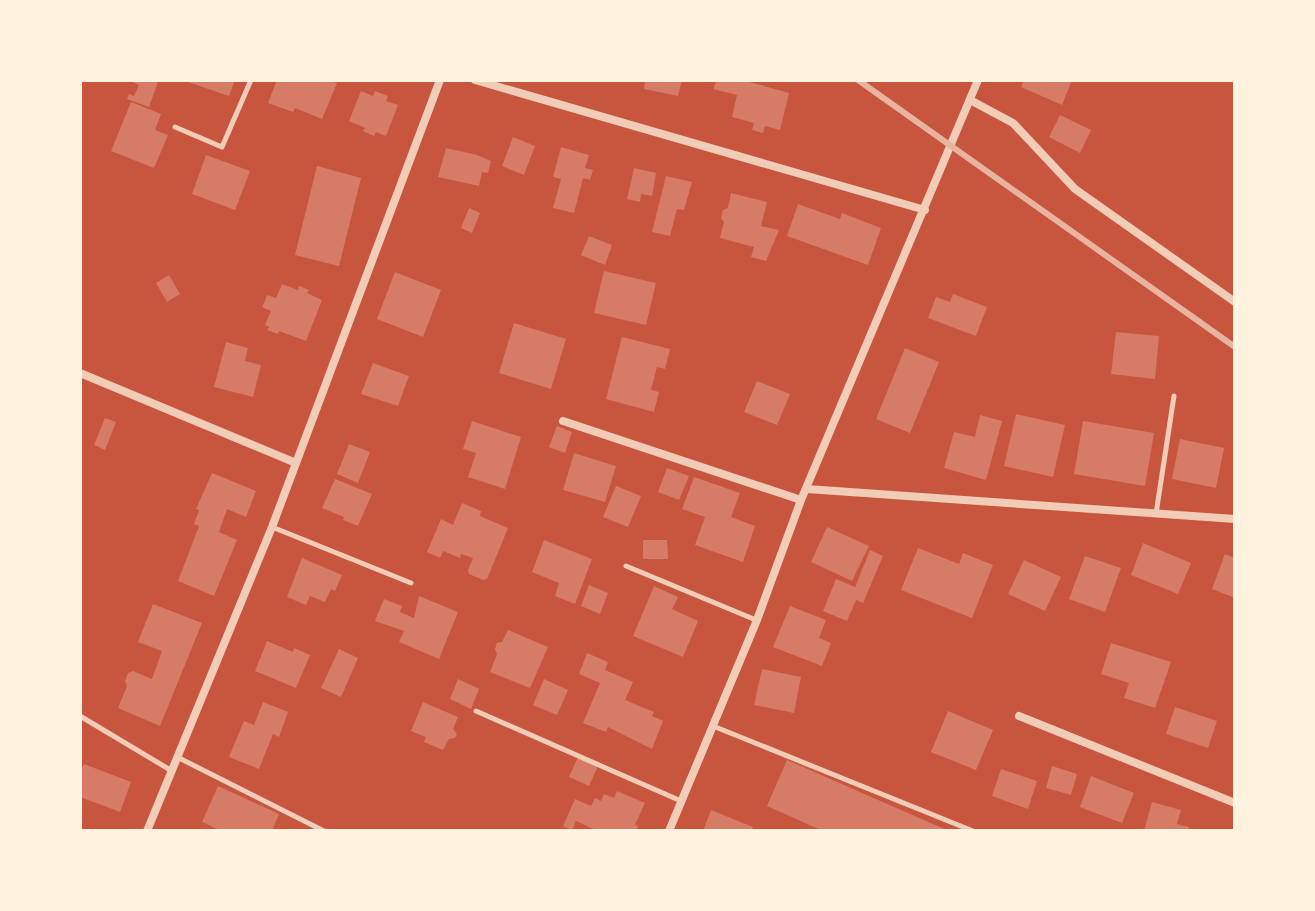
<svg xmlns="http://www.w3.org/2000/svg" width="1315" height="911" font-family="Figtree,sans-serif">
  <rect width="100%" height="100%" fill="#c8553d"/>
  <path fill="#d67c66" d="M128,80L158,82L149,107L127,99L129,94L134,96L139,85Z
    M182,80H235L229,96Z
    M277,80H328L337,83L322,119L295,108L293,112L268,103Z
    M645,80H682L678,96L644,89Z
    M717,80H742L789,93L780,130L765,126L763,133L752,130L754,123L732,117L737,95L713,89Z
    M1024,80H1072L1062,105L1021,87Z
    M361,91L373,96L375,91L388,96L386,101L398,105L386,136L376,132L374,136L363,131L365,128L349,121Z
    M131,102L161,114L155,130L168,135L154,168L111,151Z
    M1060,115L1091,130L1080,153L1049,137Z
    M513,137L535,146L524,175L502,166Z
    M561,147L589,155L585,168L593,170L590,180L583,178L574,213L553,208L561,179L553,177Z
    M446,148L477,155L491,161L488,173L482,172L479,186L438,177Z
    M206,155L250,171L235,210L192,194Z
    M317,166L361,178L339,266L295,255Z
    M634,168L656,173L652,196L641,194L640,202L627,199Z
    M666,176L692,182L684,210L677,209L670,236L652,232Z
    M731,193L767,202L761,226L779,230L766,261L751,257L754,247L720,238L724,222L721,218L723,210L728,208Z
    M798,204L840,219L842,213L881,228L868,265L787,236Z
    M469,208L480,213L472,233L461,228Z
    M589,236L612,245L605,265L581,255Z
    M604,271L656,283L646,325L594,313Z
    M395,272L441,290L423,337L377,319Z
    M169,275L180,294L167,302L156,283Z
    M282,284L298,290L299,286L309,290L307,293L322,300L306,341L279,331L278,334L267,330L269,327L265,325L271,311L262,307L265,301L267,295L276,298Z
    M953,294L987,307L976,336L928,318L936,297L950,302Z
    M514,323L566,339L551,389L499,373Z
    M1116,332L1159,336L1155,379L1111,374Z
    M622,337L670,349L665,369L657,367L651,390L659,392L654,412L606,399Z
    M226,342L248,348L245,361L261,365L253,397L214,387Z
    M905,348L939,362L910,433L876,419Z
    M373,363L409,376L398,406L361,394Z
    M757,381L790,394L777,425L744,412Z
    M1016,414L1065,425L1053,477L1004,466Z
    M980,415L1002,421L986,480L944,468L954,432L975,437Z
    M105,418L116,422L105,450L94,445Z
    M472,421L521,437L505,489L468,477L476,453L463,449Z
    M1083,421L1154,433L1145,486L1074,474Z
    M557,426L572,432L565,453L549,447Z
    M1180,439L1224,448L1216,488L1172,479Z
    M349,444L370,452L358,483L337,474Z
    M574,453L616,466L605,502L563,490Z
    M667,468L689,476L679,500L658,492Z
    M212,473L256,491L246,517L227,509L219,532L237,540L214,596L178,581L199,526L194,524L199,510L196,509Z
    M694,477L740,493L731,517L755,526L743,562L695,545L705,517L682,509Z
    M335,479L372,494L358,526L343,520L344,517L322,508Z
    M616,486L641,496L628,527L603,517Z
    M462,503L481,511L480,516L508,528L487,579L483,580L469,574L468,570L473,558L461,554L460,558L443,551L440,558L427,552L441,519L453,525Z
    M827,527L869,546L852,581L811,562Z
    M544,540L592,559L575,604L555,596L559,583L532,572Z
    M643,540H667L668,559H643Z
    M1143,543L1191,563L1178,594L1131,575Z
    M918,548L959,564L963,553L993,565L972,618L901,590Z
    M870,550L883,556L863,603L856,600L847,621L823,611L836,579L855,587Z
    M1225,554L1235,558V598L1212,589Z
    M1085,556L1121,568L1105,612L1069,599Z
    M302,558L342,575L335,591L331,589L325,602L310,596L306,605L287,597Z
    M1024,560L1061,577L1045,611L1008,594Z
    M589,585L608,593L600,614L581,606Z
    M654,586L678,597L672,609L698,621L683,657L633,636Z
    M419,596L458,612L439,659L399,642L404,631L375,621L384,599L402,606L400,612L414,618Z
    M153,604L202,623L160,726L118,708L127,686L125,681L128,673L133,671L152,679L162,651L138,642Z
    M790,606L826,620L819,638L831,643L822,666L773,647Z
    M508,630L548,647L530,688L490,672L497,654L495,649L497,643L502,642Z
    M267,641L293,652L294,648L310,655L296,688L255,671Z
    M1111,643L1171,662L1155,708L1124,698L1129,683L1101,674Z
    M339,649L358,658L341,697L321,688Z
    M587,653L608,662L605,670L633,682L625,700L654,712L652,716L663,721L652,749L608,727L606,732L583,723L600,683L579,674Z
    M762,669L801,677L794,713L754,705Z
    M458,679L479,689L471,709L450,699Z
    M544,679L568,690L557,715L533,705Z
    M263,702L288,712L279,737L273,734L259,769L229,757L244,721L254,725Z
    M423,702L458,717L453,729L457,734L455,738L449,739L443,750L424,742L426,737L411,731Z
    M1175,707L1217,721L1208,748L1166,734Z
    M948,711L993,730L976,770L931,752Z
    M578,757L598,766L589,786L569,777Z
    M787,760L949,831H823L767,806Z
    M84,764L131,782L120,812L80,797V773Z
    M1052,766L1077,774L1071,795L1046,788Z
    M1001,769L1037,781L1028,809L992,796Z
    M1091,776L1134,793L1122,823L1080,807Z
    M218,786L279,814L272,831H222L202,822Z
    M617,791L645,803L635,825L638,826L636,831H598L576,821L572,830L563,826L575,799L591,806L595,798L601,801L604,794L614,798Z
    M1152,802L1181,810L1177,824L1189,827L1188,831H1144Z
    M711,810L753,827L751,831H703Z"/>
  <g fill="none" stroke-linecap="round" stroke-linejoin="round">
    <path stroke="#f1ccb7" stroke-width="5" d="M175,127L222,147L251,80
      M1156,514L1174,396
      M272,527L411,583
      M626,566L756,620
      M476,711L681,801
      M80,716L172,771
      M713,726L973,831
      M179,758L324,831"/>
    <path stroke="#f1ccb7" stroke-width="8" d="M475,80L925,210
      M970,100L1013,123L1075,189L1235,302
      M80,373L296,463
      M563,421L801,500
      M807,489L1235,519
      M1019,716L1235,803
      M147,831L272,527L440,80
      M669,831L757,620L801,500L978,80"/>
    <path stroke="#e9b49f" stroke-width="6" d="M858,80L1235,347"/>
  </g>
  <rect width="1315" height="911" fill="none" stroke="#fff3e0" stroke-width="164"/>
</svg>
